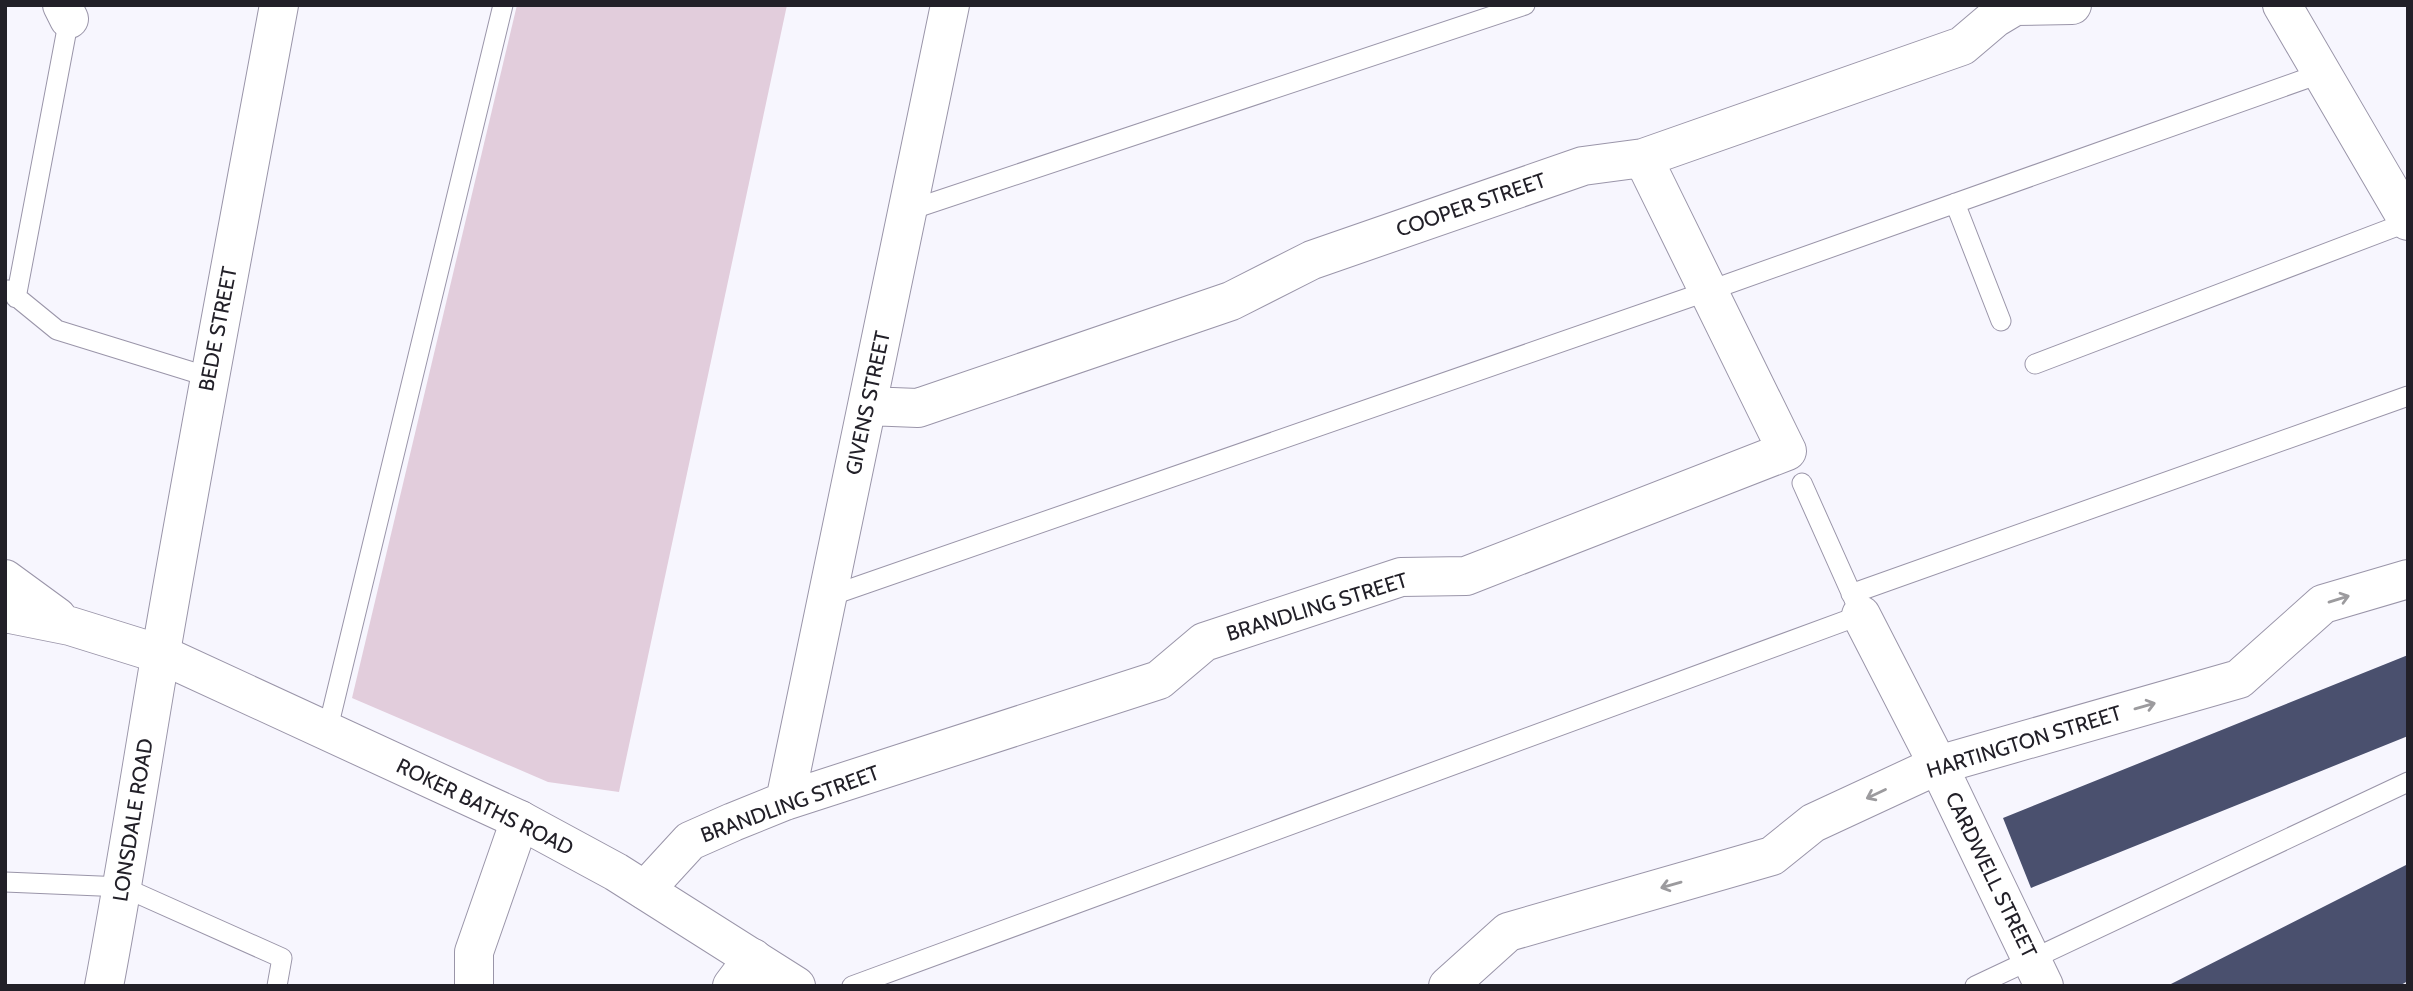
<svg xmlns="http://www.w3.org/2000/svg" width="2413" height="991" font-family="Cabin,sans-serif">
  <rect width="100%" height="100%" fill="#f7f6fe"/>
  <path fill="#e2cddc" d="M517,5H787L619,792L548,782L352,698Z"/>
  <path fill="#4a506e" d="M2408,655V736L2031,888L2003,818Z
    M2408,864V981L2399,986H2167Z"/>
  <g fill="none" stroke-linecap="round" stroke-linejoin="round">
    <defs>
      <path id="lane" d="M1955,203L2001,321
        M907,211L1525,5
        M8,290L57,330L209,377
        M16,298L70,13
        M2035,364L2408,222
        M1851,594L2408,396
        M827,597L1708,291L2322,73
        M327,732L503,5
        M5,882L123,887L282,958L277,986
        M852,986L1861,615L1802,483
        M1975,986L2408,782"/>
      <path id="street" d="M62,5L69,19
        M2282,5L2408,221
        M867,406L918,408L1231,301L1312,260L1583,166L1643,158L1962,46L1995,18L2015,6L2072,5
        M1861,615L1938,765L2044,986
        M785,801L950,5
        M645,890L690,841L733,822L785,801L1159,680L1204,642L1401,577L1466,576L1787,451L1643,158
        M104,986C125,875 142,763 161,652C198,436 239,221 279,5
        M474,986V952L520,820
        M732,986L753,958
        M1448,986L1508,932L1772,856L1813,823L1938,765L2239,679L2323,604L2408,579"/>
      <path id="secondary" d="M5,579L57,617
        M5,613L70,626L160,654L520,820L616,872L796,986"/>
    </defs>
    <use href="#lane" stroke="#9a95a9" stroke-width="21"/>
    <use href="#street" stroke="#9a95a9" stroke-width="40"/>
    <use href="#secondary" stroke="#9a95a9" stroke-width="40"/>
    <use href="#lane" stroke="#fff" stroke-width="19"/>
    <use href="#street" stroke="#fff" stroke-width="38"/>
    <use href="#secondary" stroke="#fff" stroke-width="38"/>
  </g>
  <defs><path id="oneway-shaft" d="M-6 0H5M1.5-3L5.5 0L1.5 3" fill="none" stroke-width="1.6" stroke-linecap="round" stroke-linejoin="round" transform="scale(1.75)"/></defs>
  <g stroke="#9c9b9e">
    <use href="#oneway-shaft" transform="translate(2339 599) rotate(-17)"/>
    <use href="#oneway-shaft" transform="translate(2145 706) rotate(-16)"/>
    <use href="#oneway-shaft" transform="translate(1876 794) rotate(155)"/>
    <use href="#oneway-shaft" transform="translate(1671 885) rotate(164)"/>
  </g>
  <g text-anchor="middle" stroke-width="7" stroke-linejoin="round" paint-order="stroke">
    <g font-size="21" fill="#222028" stroke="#fff">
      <text transform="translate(1471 205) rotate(-19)" y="7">COOPER STREET</text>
      <text transform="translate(218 329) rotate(-79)" y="7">BEDE STREET</text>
      <text transform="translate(868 403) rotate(-78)" y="7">GIVENS STREET</text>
      <text transform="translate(1317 607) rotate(-17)" y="7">BRANDLING STREET</text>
      <text transform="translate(2024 742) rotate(-17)" y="7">HARTINGTON STREET</text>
      <text transform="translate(790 804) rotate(-20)" y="7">BRANDLING STREET</text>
      <text transform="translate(485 807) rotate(26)" y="7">ROKER BATHS ROAD</text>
      <text transform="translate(133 820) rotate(-81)" y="7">LONSDALE ROAD</text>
      <text transform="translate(1991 875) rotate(64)" y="7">CARDWELL STREET</text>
    </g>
  </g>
  <rect width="2413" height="991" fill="none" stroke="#222028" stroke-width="14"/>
</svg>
